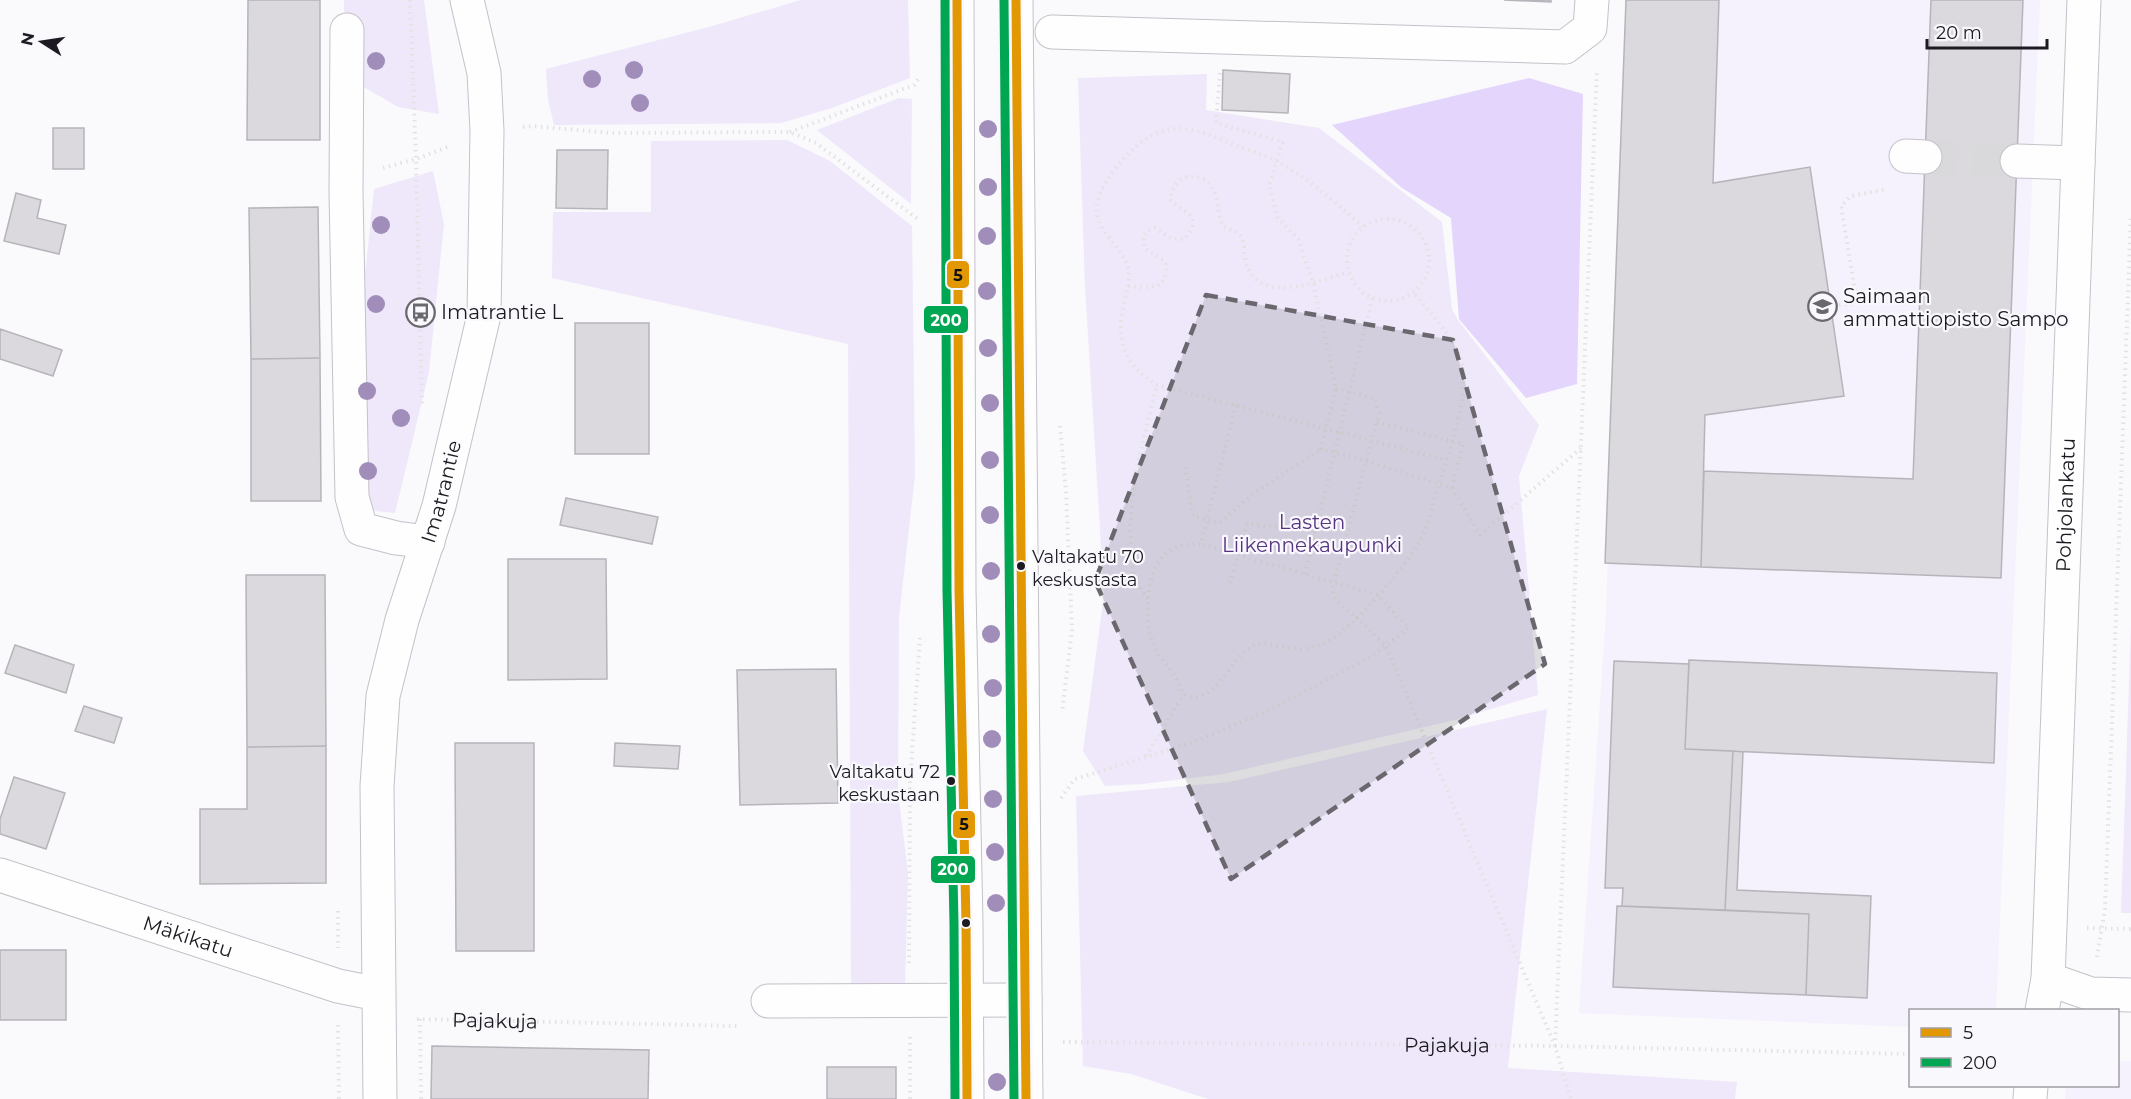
<svg xmlns="http://www.w3.org/2000/svg" width="2131" height="1099" font-family="Montserrat,sans-serif">
  <rect width="100%" height="100%" fill="#faf9fc"/>
  <path fill="#f5f1fd" d="M1627,0H2040L1996,1010H1910V1027L1579,1013L1606,614Z
    M2118,1061H2131V1099H2065L2066,1086H2118Z"/>
  <path fill="#eee8fa" d="M344,0H424L439,114L398,107L364,87L344,11Z
    M801,0H908L910,78L832,108L781,123L554,125L548,100L546,69L709,27Z
    M1207,74L1206,110L1319,128L1442,222L1452,309L1458,320L1539,425L1519,476L1538,695L1455,720L1224,774L1143,784L1105,786L1083,751L1104,595L1085,286L1078,78Z
    M899,98L912,99L911,204L817,130Z
    M787,140L830,161L912,226L915,475L899,618L898,792L908,873L905,987L851,985L848,344L552,278L553,212H651V141Z
    M433,171L444,224L429,372L395,513L365,510L359,332L374,189Z
    M2131,626V913H2121Z
    M1547,709L1508,1068L1737,1082L1735,1099H1208L1131,1074L1083,1066L1076,796L1229,782Z"/>
  <path fill="#e3d5fb" d="M1529,78L1583,94L1577,384L1526,398L1459,319L1451,218L1402,188L1332,125Z"/>
  <path fill="#dbd9de" stroke="#b6b4ba" stroke-width="1.5" d="M248,0H320V140H247Z
    M1504,0H1551V2Z
    M1626,0H1719L1713,183L1810,167L1844,396L1705,415L1701,567L1605,563Z
    M1931,0H2023L2001,578L1701,567L1704,471L1913,479Z
    M1223,70L1290,74L1288,113L1222,110Z
    M53,128H84V169H53Z
    M557,150H608L607,209L556,208Z
    M16,193L41,200L37,218L66,225L59,254L4,241Z
    M318,207L320,358L251,359L249,208Z
    M575,323H649V454H575Z
    M0,329L62,350L53,376L0,359Z
    M320,358L321,501H251V359Z
    M566,498L658,517L652,544L560,525Z
    M508,559H606L607,679L508,680Z
    M246,575H325L326,746L247,747Z
    M15,645L74,665L66,693L5,673Z
    M1689,660L1997,673L1994,763L1685,749Z
    M1614,661L1689,664L1685,749L1733,751L1725,910L1622,906L1623,888H1605Z
    M836,669L838,803L740,805L737,670Z
    M84,706L122,718L114,743L75,731Z
    M455,743H534V951H456Z
    M615,743L680,746L678,769L614,766Z
    M326,746V883L200,884V809H247V747Z
    M1733,751L1743,752L1737,890L1871,896L1867,998L1806,995L1809,914L1725,910Z
    M14,777L65,793L46,849L0,834V819Z
    M1617,906L1809,914L1806,995L1613,987Z
    M0,950H66V1020H0Z
    M432,1046L649,1050L648,1099H431Z
    M827,1067H896V1099H827Z"/>
  <g fill="none" stroke-linecap="round" stroke-linejoin="round">
    <path stroke="#d9d8db" stroke-width="33" stroke-dasharray="33 16" stroke-linecap="butt" d="M1925,157L2017,161"/>
    <defs>
      <g id="minor">
        <path d="M347,30L346,192L352,497L361,529L396,538L428,542"/>
        <path d="M1052,32L1565,47L1590,28L1592,0"/>
        <path d="M1906,156L1925,157"/>
        <path d="M2017,161L2078,163"/>
        <path id="s3" d="M0,875L338,986L378,994"/>
        <path d="M2048,979L2091,994L2131,995"/>
        <path d="M768,1001L1025,1000"/>
        <path id="s4" d="M2042,1010L2048,979L2050,927L2084,0"/>
        <path id="s5" d="M380,1099L377,786L383,696L402,620L439,506L484,315L487,131L484,73L467,0"/>
        <path d="M2030,1099L2031,1086"/>
      </g>
      <path id="major" d="M957,0L959,590L966,923L967,1099
        M1016,0L1026,1099"/>
    </defs>
    <use href="#minor" stroke="#c4c1c8" stroke-width="35"/>
    <use href="#major" stroke="#c4c1c8" stroke-width="35"/>
    <g stroke="#e2e2e2" stroke-width="4" stroke-dasharray="1.5 4.5" stroke-linecap="butt">
      <path d="M410,0L416,159L422,405"/>
      <path d="M1220,73L1216,123L1283,142L1269,185L1278,218L1298,239L1313,282L1336,389L1321,449L1366,461L1452,488L1480,535L1581,448"/>
      <path d="M523,127L532,126L611,133L790,132L816,143L919,220"/>
      <path d="M790,132L914,85L919,78"/>
      <path d="M383,168L416,159L450,146"/>
      <circle cx="1388" cy="260" r="41"/>
      <path d="M1363,227C1336,203 1309,178 1276,161C1261,154 1245,149 1230,143C1212,136 1193,127 1173,129C1154,131 1140,142 1127,155C1114,168 1100,187 1097,205C1093,233 1128,248 1129,274C1129,288 1124,300 1122,314C1117,349 1129,367 1157,385L1446,460"/>
      <path d="M1128,286C1150,289 1171,290 1165,261L1145,249L1143,236L1148,230L1155,228L1172,239H1184C1207,215 1180,212 1170,199C1172,189 1176,181 1186,177C1191,176 1195,177 1200,178C1221,185 1215,210 1223,226C1228,230 1235,230 1240,235C1246,241 1243,257 1247,266C1263,305 1318,281 1348,272"/>
      <path d="M1839,305L1857,303L1841,206L1851,196L1887,189"/>
      <path d="M1336,389L1374,398L1379,413L1332,590L1337,602L1356,617L1386,646L1555,1046L1571,1099"/>
      <path d="M1236,405L1201,544C1189,544 1176,545 1166,553C1145,572 1144,619 1153,644C1157,656 1166,663 1173,673C1180,684 1180,698 1196,697C1218,696 1232,657 1252,646C1262,641 1271,644 1282,647C1298,651 1317,648 1330,640C1356,624 1410,563 1423,535C1429,523 1432,509 1435,496C1445,465 1470,394 1462,364C1457,340 1429,312 1414,293"/>
      <path d="M1377,422L1463,444L1452,488"/>
      <path d="M1060,426L1066,491L1072,631L1062,712"/>
      <path d="M1185,467L1193,516L1220,523L1253,494L1321,449"/>
      <path d="M1305,574L1372,299"/>
      <path d="M1230,583L1247,524L1285,528"/>
      <path d="M1148,599L1134,579L1130,528L1135,475L1157,385"/>
      <path d="M1146,756L1184,694"/>
      <path d="M1061,798L1075,779L1194,742L1267,711L1369,658L1409,628L1377,595L1201,544"/>
      <path d="M338,911V948"/>
      <path d="M2087,928L2131,929"/>
      <path d="M2097,957L2105,909L2131,216"/>
      <path d="M909,963L910,782L920,638"/>
      <path id="s1" d="M417,1019L739,1026"/>
      <path d="M420,1019L421,1099"/>
      <path d="M338,1025L339,1099"/>
      <path d="M910,1037V1099"/>
      <path id="s2" d="M1063,1042L1555,1046L1910,1054"/>
      <path d="M1555,1046L1597,70"/>
    </g>
    <use href="#minor" stroke="#fefeff" stroke-width="33"/>
    <use href="#major" stroke="#fefeff" stroke-width="33"/>
    <defs>
      <path id="bus-1" d="M957,0L959,590L966,923L967,1099
        M1016,0L1026,1099"/>
      <path id="bus-2" d="M945,0L947,590L954,923L955,1099
        M1004,0L1014,1099"/>
    </defs>
    <use href="#bus-1" stroke="#f9f8fd" stroke-width="14"/>
    <use href="#bus-2" stroke="#f9f8fd" stroke-width="14"/>
    <use href="#bus-1" stroke="#e19803" stroke-width="9"/>
    <use href="#bus-2" stroke="#00a651" stroke-width="9"/>
  </g>
  <g fill="#a08db9">
    <circle cx="376" cy="61" r="9"/>
    <circle cx="634" cy="70" r="9"/>
    <circle cx="592" cy="79" r="9"/>
    <circle cx="640" cy="103" r="9"/>
    <circle cx="988" cy="129" r="9"/>
    <circle cx="988" cy="187" r="9"/>
    <circle cx="381" cy="225" r="9"/>
    <circle cx="987" cy="236" r="9"/>
    <circle cx="987" cy="291" r="9"/>
    <circle cx="376" cy="304" r="9"/>
    <circle cx="988" cy="348" r="9"/>
    <circle cx="367" cy="391" r="9"/>
    <circle cx="990" cy="403" r="9"/>
    <circle cx="401" cy="418" r="9"/>
    <circle cx="990" cy="460" r="9"/>
    <circle cx="368" cy="471" r="9"/>
    <circle cx="990" cy="515" r="9"/>
    <circle cx="991" cy="571" r="9"/>
    <circle cx="991" cy="634" r="9"/>
    <circle cx="993" cy="688" r="9"/>
    <circle cx="992" cy="739" r="9"/>
    <circle cx="993" cy="799" r="9"/>
    <circle cx="995" cy="852" r="9"/>
    <circle cx="996" cy="903" r="9"/>
    <circle cx="997" cy="1082" r="9"/>
  </g>
  <path fill="#6a686e" fill-opacity="0.2" stroke="#6a686e" stroke-width="4.5" stroke-dasharray="12 8" stroke-linejoin="round" d="M1206,295L1453,340L1545,664L1231,879L1095,581Z"/>
  <defs>
    <symbol id="school-ring" viewBox="-11 -11 22 22"><circle r="9.5" fill="#f9f8fd" stroke="#6a686e" stroke-width="1.5"/><path d="M0-5L7-2L0 1L-7-2ZM-4 1L0 2.5L4 1V4Q0 6-4 4Z" fill="#6a686e"/></symbol>
    <symbol id="bus-ring" viewBox="-11 -11 22 22"><circle r="9.5" fill="#f9f8fd" stroke="#6a686e" stroke-width="1.5"/><path d="M-5-6H5V4H4V6H2V4H-2V6H-4V4H-5ZM-3.5-4V0h7V-4ZM-3.5 1.2v1.5H-2V1.2ZM2 1.2v1.5H3.5V1.2Z" fill="#6a686e"/></symbol>
  </defs>
  <g fill-rule="evenodd">
    <use href="#school-ring" x="1806" y="290" width="33" height="33"/>
    <use href="#bus-ring" x="404" y="296" width="33" height="33"/>
  </g>
  <g fill="#1d1a22" stroke="#f9f8fd" stroke-width="2">
    <circle cx="1021" cy="566" r="5"/>
    <circle cx="951" cy="781" r="5"/>
    <circle cx="966" cy="923" r="5"/>
  </g>
  <g text-anchor="middle" stroke-width="4.5" stroke-linejoin="round" paint-order="stroke">
    <g font-size="18" fill="#1d1a22" stroke="#f9f8fd" text-anchor="start">
      <text x="1032" y="563">Valtakatu 70<tspan x="1032" dy="23">keskustasta</tspan></text>
      <text x="940" y="778" text-anchor="end">Valtakatu 72<tspan x="940" dy="23">keskustaan</tspan></text>
    </g>
    <g font-size="20" fill="#1d1a22" stroke="#f9f8fd" text-anchor="start">
      <text x="1843" y="303">Saimaan<tspan x="1843" dy="23">ammattiopisto Sampo</tspan></text>
      <text x="441" y="319">Imatrantie L</text>
    </g>
    <g font-size="20" fill="#1d1a22" stroke="#f9f8fd">
      <text dy="7" stroke="none"><textPath href="#s5" startOffset="616">Imatrantie</textPath></text>
      <text dy="7" stroke="none"><textPath href="#s4" startOffset="506">Pohjolankatu</textPath></text>
      <text dy="7" stroke="none"><textPath href="#s3" startOffset="198">Mäkikatu</textPath></text>
      <text dy="7" stroke="none"><textPath href="#s1" startOffset="78">Pajakuja</textPath></text>
      <text dy="7" stroke="none"><textPath href="#s2" startOffset="384">Pajakuja</textPath></text>
    </g>
    <g font-size="20" fill="#563482" stroke="#f9f8fd">
      <text x="1312" y="529">Lasten<tspan x="1312" dy="23">Liikennekaupunki</tspan></text>
    </g>
  </g>
  <g stroke="#f9f8fd" stroke-width="2">
    <rect x="946" y="260" width="24" height="29" rx="6" fill="#e19803"/>
    <rect x="923" y="305" width="46" height="29" rx="6" fill="#00a651"/>
    <rect x="952" y="810" width="24" height="29" rx="6" fill="#e19803"/>
    <rect x="930" y="855" width="46" height="29" rx="6" fill="#00a651"/>
  </g>
  <g font-size="16" text-anchor="middle" font-weight="bold" fill="#fff">
    <text x="946" y="326">200</text>
    <text x="953" y="875">200</text>
  </g>
  <g font-size="16" text-anchor="middle" font-weight="bold" fill="#111">
    <text x="958" y="281">5</text>
    <text x="964" y="830">5</text>
  </g>
  <rect x="1909" y="1009" width="210" height="78" fill="#f9f8fd" stroke="#a19fa5" stroke-width="1.5"/>
  <rect x="1921" y="1028" width="30" height="9" fill="#e19803" stroke="#a19fa5" stroke-width="1.5"/>
  <text x="1963" y="1039" font-size="18" fill="#1d1a22">5</text>
  <rect x="1921" y="1058" width="30" height="9" fill="#00a651" stroke="#a19fa5" stroke-width="1.5"/>
  <text x="1963" y="1069" font-size="18" fill="#1d1a22">200</text>
  <g transform="translate(42 42) rotate(282)" stroke="#f9f8fd" stroke-width="4.5" paint-order="stroke">
  <path d="M0-4.5L10 22L0 15L-10 22Z" fill="#1d1a22"/>
  <text y="-9" font-size="16" font-weight="bold" text-anchor="middle" fill="#1d1a22">N</text>
  </g>
  <path d="M1927 39v9h120v-9" fill="none" stroke="#1d1a22" stroke-width="3"/>
  <text x="1936" y="39" font-size="18" fill="#1d1a22" stroke="#f9f8fd" stroke-width="4.5" paint-order="stroke">20 m</text>
</svg>
